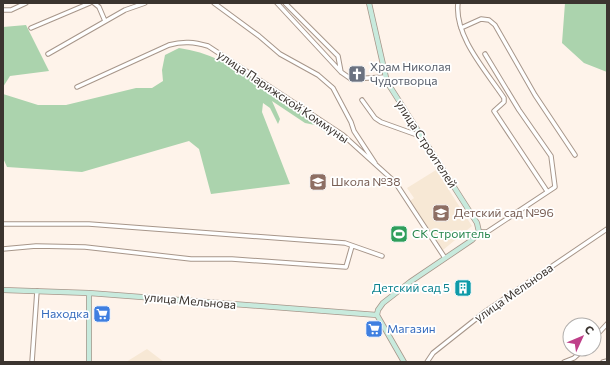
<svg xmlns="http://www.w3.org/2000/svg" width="610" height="365" font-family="Commissioner,sans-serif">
  <rect width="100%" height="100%" fill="#fef3ea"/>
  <path fill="#f7e8d5" d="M436,170L472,226L443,250L410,201L414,198L407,188Z
    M147,349L164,362H126Z"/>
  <path fill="#abd3ad" d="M565,3H607V72L584,63L562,43Z
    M26,25L49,71L10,76L3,87V27Z
    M179,48C216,53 245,73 276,94C295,106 313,118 331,133L328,134L315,125L305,123L272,101L280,119L278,124L270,108L263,103L262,112L290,184L211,194L199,149L189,141L82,172L7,167L3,158V94L38,105H66L136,88H152L163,81L162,70L165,55Z"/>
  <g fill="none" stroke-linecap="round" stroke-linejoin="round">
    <defs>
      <path id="street" d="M94,3L99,7L105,21
        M214,3L259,36L280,54L318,75L333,88L351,122L354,131L375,163
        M277,3L341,72L351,79L385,77
        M285,3L338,56L341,72
        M458,3C454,36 486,71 504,98V102L494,111L547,191
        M3,10H11L26,3
        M31,28L90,3
        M461,28L481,19L489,20L495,25L535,95L575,155
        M48,54L125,10L145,3
        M77,87L169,45C183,41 194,42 208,46L343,135L395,182L445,258
        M362,100L375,118L381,122L420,136
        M3,224H89L345,243L382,256
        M479,232H487L555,187L551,156L519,110L485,54
        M3,249L36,246L85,247L191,259H232L346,267L352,246
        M594,338L607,324
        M32,362L37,291
        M427,362L433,353L486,311L607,229
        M564,362L574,358L584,349
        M603,362L607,361"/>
      <path id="secondary" d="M369,3L387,82L477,223L479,232L472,240L410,282L383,303L378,310L377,315
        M3,290L89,293L377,315
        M377,315L404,362
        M89,362V293"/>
    </defs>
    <use href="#street" stroke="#a7968a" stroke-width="5.5"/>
    <use href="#secondary" stroke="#a7968a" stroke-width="6"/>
    <use href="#street" stroke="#fff" stroke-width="3.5"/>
    <use href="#secondary" stroke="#c8eadd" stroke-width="4.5"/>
  </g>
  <defs>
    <symbol id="church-square" viewBox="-11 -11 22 22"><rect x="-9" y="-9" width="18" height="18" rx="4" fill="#6b7280" stroke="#fff"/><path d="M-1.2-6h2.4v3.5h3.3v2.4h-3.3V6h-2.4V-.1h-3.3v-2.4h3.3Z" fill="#fff"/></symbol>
    <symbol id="school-square" viewBox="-11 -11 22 22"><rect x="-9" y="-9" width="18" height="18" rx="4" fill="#8d6e63" stroke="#fff"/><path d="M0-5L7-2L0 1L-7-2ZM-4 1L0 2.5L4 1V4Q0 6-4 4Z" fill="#fff"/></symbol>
    <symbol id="stadium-square" viewBox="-11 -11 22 22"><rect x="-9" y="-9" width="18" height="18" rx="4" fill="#2e9e5b" stroke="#fff"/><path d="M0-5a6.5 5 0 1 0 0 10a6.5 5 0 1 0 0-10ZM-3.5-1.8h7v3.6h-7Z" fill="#fff"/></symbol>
    <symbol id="building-square" viewBox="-11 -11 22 22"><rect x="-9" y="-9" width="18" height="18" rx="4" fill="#0f9aa8" stroke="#fff"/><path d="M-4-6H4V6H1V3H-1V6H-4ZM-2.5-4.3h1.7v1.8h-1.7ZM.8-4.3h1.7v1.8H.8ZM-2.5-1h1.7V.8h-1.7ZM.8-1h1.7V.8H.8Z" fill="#fff"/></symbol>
    <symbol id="supermarket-square" viewBox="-11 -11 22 22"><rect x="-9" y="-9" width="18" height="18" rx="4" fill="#3f7fe0" stroke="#fff"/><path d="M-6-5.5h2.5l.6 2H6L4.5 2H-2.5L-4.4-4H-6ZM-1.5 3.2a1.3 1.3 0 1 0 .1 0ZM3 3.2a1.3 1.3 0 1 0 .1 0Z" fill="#fff"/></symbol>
  </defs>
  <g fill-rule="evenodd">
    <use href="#church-square" x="347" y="64" width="20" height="20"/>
    <use href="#school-square" x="308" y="172" width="20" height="20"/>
    <use href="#school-square" x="431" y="203" width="20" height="20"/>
    <use href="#stadium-square" x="389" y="224" width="20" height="20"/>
    <use href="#building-square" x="453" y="278" width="20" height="20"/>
    <use href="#supermarket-square" x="92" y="304" width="20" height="20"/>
    <use href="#supermarket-square" x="364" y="319" width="20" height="20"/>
  </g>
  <g text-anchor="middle" stroke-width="3.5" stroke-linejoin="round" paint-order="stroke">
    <g font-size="12" fill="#5b616d" stroke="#fff" text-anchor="start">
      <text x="370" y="71">Храм Николая<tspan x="370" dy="14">Чудотворца</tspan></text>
    </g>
    <g font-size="12" fill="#3b342f" stroke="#fff">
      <text transform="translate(283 97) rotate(34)" y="4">улица Парижской Коммуны</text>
      <text transform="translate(426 144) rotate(57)" y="4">улица Строителей</text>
      <text transform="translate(514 293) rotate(-35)" y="4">улица Мельнова</text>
      <text transform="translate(190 301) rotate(5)" y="4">улица Мельнова</text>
    </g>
    <g font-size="12" fill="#785e54" stroke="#fff" text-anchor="start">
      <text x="331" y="186">Школа №38</text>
      <text x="454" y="217">Детский сад №96</text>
    </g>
    <g font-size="12" fill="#27864d" stroke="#fff" text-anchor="start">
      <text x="412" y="238">СК Строитель</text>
    </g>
    <g font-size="12" fill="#0d838f" stroke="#fff" text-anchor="end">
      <text x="450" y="292">Детский сад 5</text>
    </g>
    <g font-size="12" fill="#366cbe" stroke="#fff" text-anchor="end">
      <text x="89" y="318">Находка</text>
      <text x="387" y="333" text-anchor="start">Магазин</text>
    </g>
  </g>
  <rect width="610" height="365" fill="none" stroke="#3b342f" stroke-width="8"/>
  <g transform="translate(582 337) rotate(46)"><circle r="19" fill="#ffffff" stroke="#b1aeac"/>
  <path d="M0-3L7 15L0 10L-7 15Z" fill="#bf3f89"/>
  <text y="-6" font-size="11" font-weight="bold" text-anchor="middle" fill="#3b342f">С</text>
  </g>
</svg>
